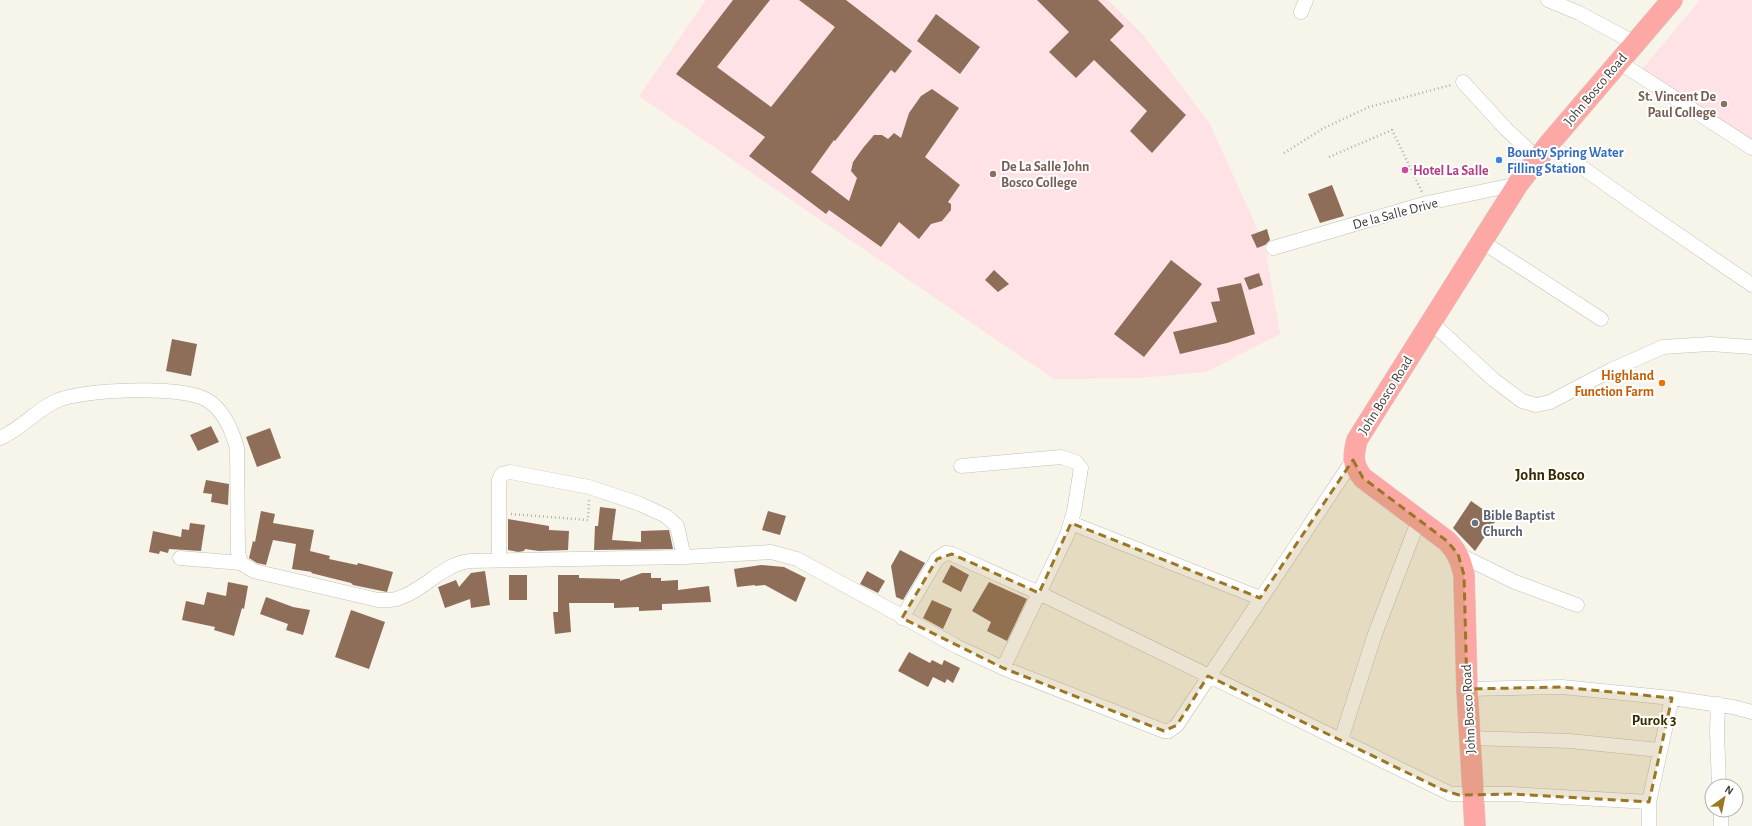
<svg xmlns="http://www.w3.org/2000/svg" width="1752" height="826" font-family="'Alegreya Sans',sans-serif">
  <rect width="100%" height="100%" fill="#f7f4e9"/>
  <path fill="#fee2e5" d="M706,0H1108L1143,35L1210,124L1255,224L1266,253L1280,334L1206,372L1137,378L1054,379L639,96Z
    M1700,0H1752V139L1642,69Z"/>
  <path fill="#8e6e59" d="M733,0H770L717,67L771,107L835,27L799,0H846L912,51L895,73L891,70L835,141L834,140L811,172L849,201L857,178L851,171L853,162L863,148L874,135H882L888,139L894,133L901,138L909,113L921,96L932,89L959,108L925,157L960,185L948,202L951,204V210L942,221L931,224L919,239L899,222L881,247L829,210L826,214L749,156L765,137L676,74Z
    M1037,0H1098L1124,26L1110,40L1186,115L1152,153L1130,131L1147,111L1094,60L1076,78L1049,52L1069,32Z
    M936,14L980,47L960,74L917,41Z
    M1332,185L1344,216L1320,223L1308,194Z
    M1267,229L1270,240L1265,245L1257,248L1251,235Z
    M1171,260L1202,284L1144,357L1114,334Z
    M994,270L1009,284L998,292L985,280Z
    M1259,273L1263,285L1249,290L1244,278Z
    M1241,283L1255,334L1227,343L1180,354L1173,332L1217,322L1211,302L1220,301L1217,288Z
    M172,339L197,344L191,376L166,371Z
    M211,426L219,442L198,451L190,435Z
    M270,428L281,458L257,467L246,437Z
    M206,480L229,484L228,505L211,502L212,494L203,493Z
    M1471,501L1497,519L1475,551L1453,528Z
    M600,507L616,509L612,540L641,542V531L669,530L673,549L594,550L595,526H598Z
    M261,511L275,514L273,523L314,530L310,551L330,556L329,559L357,565L358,563L393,572L387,592L353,585L351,583L311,573L312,572L292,569L296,544L273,540L266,565L257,563L249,558L253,541L255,542Z
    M768,511L786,516L780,535L762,530Z
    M508,519L549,526V530L569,531L568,550L539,551L525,549L524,551L518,552L508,550Z
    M190,523L205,525L201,551L169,549L168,553L160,551L159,554L149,552L153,531L181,537L182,529L189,530Z
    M900,550L925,563L903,600L896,597L891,566Z
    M761,565L784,567L806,578L796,602L765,585L755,586V585L737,587L734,569Z
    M951,565L969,575L961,592L942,582Z
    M485,571L490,605L471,608L470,599L445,608L438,587L456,580L459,587L471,573Z
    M867,571L885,581L878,593L860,584Z
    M642,573H651V578H661V581L678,580V590L709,586L711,602L662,604V610L639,611V607L614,608V603H569L571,632L555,634L553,612H558V575H579V578L620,579V581Z
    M509,575H527V600H509Z
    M228,582L248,586L244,609L242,608L234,636L214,630L215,627L182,620L186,601L204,605L207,592L226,596Z
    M989,582L1027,599L1007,641L987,631L991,622L972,611Z
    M266,597L293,607L310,610L303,635L286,630L288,624L260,614Z
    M932,600L952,609L943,629L923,618Z
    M351,610L385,622L369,669L335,657Z
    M909,652L930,663L932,660L942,665L944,660L960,668L953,683L947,679L945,683L933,677L928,687L898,671Z"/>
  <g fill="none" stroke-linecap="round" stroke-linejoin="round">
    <defs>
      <path id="minor" d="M1548,0L1579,13L1635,43
        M1301,12L1306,0
        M1619,62L1752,148
        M1463,82L1506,129L1537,158
        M1549,144L1638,207L1752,285
        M1481,241L1601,319
        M1273,248L1427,203L1518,184
        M1431,322L1494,380L1522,401L1536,405L1550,402L1611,370L1663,347L1710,344L1752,347
        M0,438C21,429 36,410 56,401C83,389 181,385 207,400C224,410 232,430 237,448L238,552L241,563L254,571L378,600C385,600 392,601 399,598C425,590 442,564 470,561L684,557L771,552L797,559L958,647L1003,668L1164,731H1169L1177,725L1353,460
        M961,466L1061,457L1076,462L1081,468L1074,511L1067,535L1003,668
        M1071,523L1260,598
        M1458,554L1515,582L1577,605
        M180,558L241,563
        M499,559V480L502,474L510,472L589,487L640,504L666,516L677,526L684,557
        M902,618L937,559L946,553L952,554L1039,593L1451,794H1512L1649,802V826
        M1467,689L1562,687L1672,698L1733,707L1752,712
        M1718,704L1717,732L1719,786
        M1470,738L1570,741L1659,750
        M1341,740L1375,634L1419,519
        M1649,802L1672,698
        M1721,826V810"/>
      <path id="highway" d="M1475,826L1467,689L1464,575C1461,561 1457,551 1447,541L1363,478C1352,465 1353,456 1357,440L1518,184L1549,144L1672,0"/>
    </defs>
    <use href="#minor" stroke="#c3c0b6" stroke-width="15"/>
    <use href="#highway" stroke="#d4d4d3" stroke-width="22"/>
    <path stroke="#b2b0a7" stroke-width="2.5" stroke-dasharray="1 3" stroke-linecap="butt" d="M1284,153L1324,128L1369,107L1451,85
      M1329,157L1392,130L1422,192
      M511,514L588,520L589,499"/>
    <use href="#minor" stroke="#fff" stroke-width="14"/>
    <use href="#highway" stroke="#fda8a4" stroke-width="21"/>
  </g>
  <path fill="#9a7722" fill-opacity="0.2" stroke="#9a7722" stroke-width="3" stroke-dasharray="8 5" stroke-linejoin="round" d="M1353,460L1363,478L1447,541L1458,554L1464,575L1467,689L1562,687L1672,698L1649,802L1512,794L1459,795L1443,790L1208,676L1177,725L1164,731L1003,668L902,618L937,559L952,554L1039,593L1071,523L1260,598Z"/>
  <g fill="#8d6e63" stroke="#fff" stroke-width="1.5">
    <circle cx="1724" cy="104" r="4"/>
    <circle cx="993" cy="174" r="4"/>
  </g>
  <circle fill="#3f7fe0" stroke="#fff" stroke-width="1.5" cx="1499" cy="160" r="4"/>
  <circle fill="#d1479c" stroke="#fff" stroke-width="1.5" cx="1405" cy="170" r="4"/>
  <circle fill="#e8710a" stroke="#fff" stroke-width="1.5" cx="1662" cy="383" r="4"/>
  <circle fill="#6b7280" stroke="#fff" stroke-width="1.5" cx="1475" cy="523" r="4"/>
  <g text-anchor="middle" stroke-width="4" stroke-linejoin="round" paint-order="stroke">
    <g font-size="14" fill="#3d3c38" stroke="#fff">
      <text transform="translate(1595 89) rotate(-50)" y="5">John Bosco Road</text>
      <text transform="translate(1395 213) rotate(-15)" y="5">De la Salle Drive</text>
      <text transform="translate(1385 395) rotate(-58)" y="5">John Bosco Road</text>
      <text transform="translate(1468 709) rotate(-93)" y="5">John Bosco Road</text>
    </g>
    <g font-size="14" font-weight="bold" fill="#785e54" stroke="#fff" text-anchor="end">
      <text x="1716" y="101">St. Vincent De<tspan x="1716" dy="16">Paul College</tspan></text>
      <text x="1001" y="171" text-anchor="start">De La Salle John<tspan x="1001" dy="16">Bosco College</tspan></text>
    </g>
    <g font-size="14" font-weight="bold" fill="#366cbe" stroke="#fff" text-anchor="start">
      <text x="1507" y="157">Bounty Spring Water<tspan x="1507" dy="16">Filling Station</tspan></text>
    </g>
    <g font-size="14" font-weight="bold" fill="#b23c85" stroke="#fff" text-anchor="start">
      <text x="1413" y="175">Hotel La Salle</text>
    </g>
    <g font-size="14" font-weight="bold" fill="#c56008" stroke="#fff" text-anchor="end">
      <text x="1654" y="380">Highland<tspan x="1654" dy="16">Function Farm</tspan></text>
    </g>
    <g font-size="14" font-weight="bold" fill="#5b616d" stroke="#fff" text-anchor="start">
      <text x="1483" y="520">Bible Baptist<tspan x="1483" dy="16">Church</tspan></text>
    </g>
    <g font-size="15" font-weight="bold" fill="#3b2b01" stroke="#fff">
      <text x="1654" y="725">Purok 3</text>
    </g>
    <g font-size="16" font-weight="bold" fill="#3b2b01" stroke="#fff">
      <text x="1550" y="480">John Bosco</text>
    </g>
  </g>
  <g transform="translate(1724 798) rotate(33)"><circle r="19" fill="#ffffff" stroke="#b1b1af"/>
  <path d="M0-3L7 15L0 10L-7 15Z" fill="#9a7722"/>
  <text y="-6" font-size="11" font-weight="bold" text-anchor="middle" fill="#3d3c38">N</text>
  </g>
</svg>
